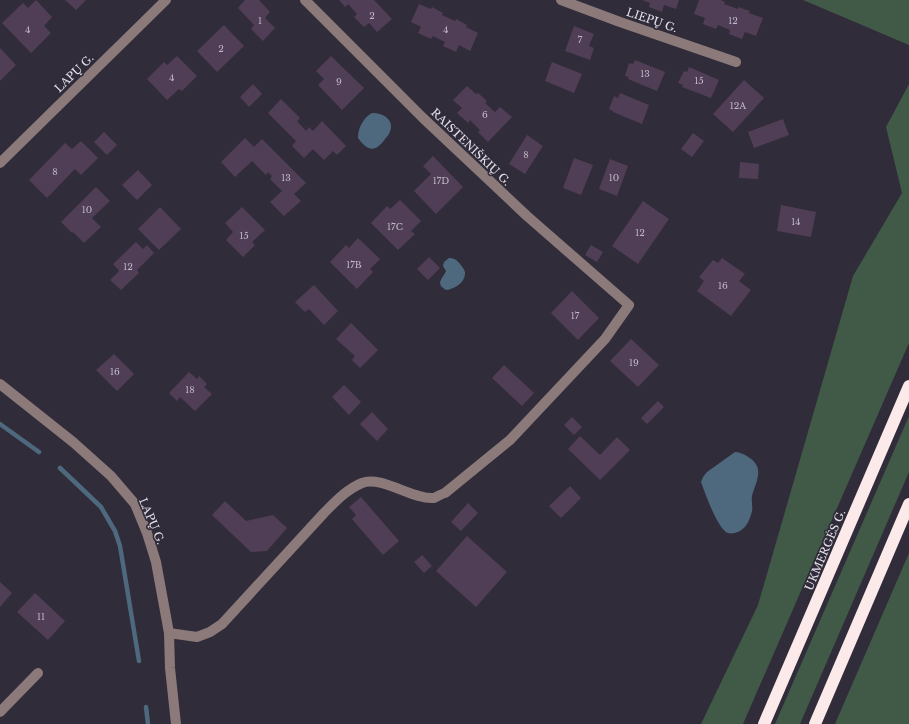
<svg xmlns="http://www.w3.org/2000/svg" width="909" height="724" font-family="'Libre Baskerville',serif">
  <rect width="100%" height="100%" fill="#302c3a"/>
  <path fill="#415947" d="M803,0H909V45Z
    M909,84V343L743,724H701L758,605L853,276L902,193L886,127Z
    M909,416V472L800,724H775Z
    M909,553V724H835Z"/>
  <path fill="#4e697d" d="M372,113C380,112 392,118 391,127C391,131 388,136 385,139C376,152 368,152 358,138C358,128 363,118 372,113Z
    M449,258C454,258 457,260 460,264C462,266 464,269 465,272C466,282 455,289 446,290C435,283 442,280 446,271L443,266L444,262Z
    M735,452C742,452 754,459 757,466C761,475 754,487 752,496C751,501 753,506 752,511C750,519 747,527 740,531C736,533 732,534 728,533C718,530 705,493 701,482L703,477L707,472Z"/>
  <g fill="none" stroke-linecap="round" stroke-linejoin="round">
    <path stroke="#4e697d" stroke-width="4.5" d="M0,424L39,452
      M60,468L101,507L115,531L120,546L139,661
      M146,707L148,724"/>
  </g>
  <path fill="#503e56" d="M36,0L52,17L44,26L51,33L31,53L2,23L23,3L28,8Z
    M65,0H86L76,10Z
    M245,0H259L270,12L265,18L275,28L263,41L251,29L254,25L238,8Z
    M339,0H374L392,19L377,32L369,23L364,27L354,17L357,14L348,4L345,7Z
    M642,0H679L676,9L664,5L662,12L649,7L650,3Z
    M699,0H721L725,2L724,4L738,9V7L750,11L749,13L763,18L756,36L745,32L742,39L729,34L730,30L718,25L716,29L703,24L705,18L694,14Z
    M419,4L431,9L432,7L443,13L442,15L455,21L456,19L467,25L466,27L478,33L470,51L459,45L456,52L443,46L445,42L433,36L431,39L418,33L421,27L411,22Z
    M224,25L244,46L217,72L197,51Z
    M574,26L594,34L589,46L594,48L590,60L565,51Z
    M0,48L16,65L0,81Z
    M177,56L197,76L182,91L179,89L167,100L147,79L164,62L167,65Z
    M331,56L364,88L342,110L318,85L324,79L316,71Z
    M635,60L665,72L657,91L628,79L629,77L625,76L629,63L633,64Z
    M552,62L582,74L574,93L545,81Z
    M689,67L719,80L711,98L682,87L683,85L678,83L684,71L687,72Z
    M744,80L764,98L733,132L713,114Z
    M253,84L262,94L249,107L240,97Z
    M467,86L476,94L478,93L487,101L485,103L495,112L500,107L512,117L488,142L478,132L480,130L470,120L468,123L457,113L462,108L453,100Z
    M620,93L649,105L642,124L613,112V111L609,109L614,96L618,98Z
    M281,99L300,118L297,121L306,131L309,127L313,131L322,121L346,146L337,155L333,151L324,160L313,149L304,158L292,146L296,141L268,113Z
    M783,119L789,135L754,148L748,132Z
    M104,132L117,145L107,155L94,142Z
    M693,133L704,141L692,157L681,149Z
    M527,135L543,146L525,174L509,164Z
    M245,138L254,147L262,139L306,183L294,194L301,201L284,216L270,202L282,191L270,179L272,176L268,172L266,175L252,161L235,177L221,162Z
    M81,141L98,158L81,175L75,169L47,198L29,180L65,143L72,149Z
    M433,156L463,187L436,214L414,191L431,174L423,166Z
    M574,158L593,165L581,195L563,188Z
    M610,159L628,166L617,196L599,189Z
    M740,162L759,164L758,179L739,178Z
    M138,170L152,185L137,200L122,185Z
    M96,187L110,201L92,218L101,227L84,243L73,232L72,233L61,222Z
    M400,200L421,221L411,231L415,234L398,250L371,223L387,206L390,209Z
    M643,201L669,219L638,264L612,246Z
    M781,205L816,212L811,237L777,231Z
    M160,207L181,229L159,250L138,229Z
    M242,207L265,230L252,242L255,245L243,257L226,240L233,232L225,223Z
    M358,238L380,259L370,269L373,272L357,289L330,262L346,245L349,248Z
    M136,242L143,249L147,245L154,253L137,270L139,273L121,290L110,280L119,271L113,264Z
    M591,245L603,252L597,262L585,255Z
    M429,257L440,268L428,280L417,269Z
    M722,258L745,274L739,281L751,290L731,316L697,291L704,281L699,277L713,260L718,263Z
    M314,285L338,311L324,325L309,309L305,312L295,302Z
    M572,291L599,318L578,340L551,313Z
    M351,323L378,350L360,368L352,360L355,356L336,339Z
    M631,339L659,365L638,387L610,361Z
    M114,354L134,374L117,391L96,370Z
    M504,365L534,393L522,406L492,378Z
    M189,372L197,379L199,376L207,384L204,387L212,394L195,411L180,397L177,401L169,393Z
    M344,385L361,402L349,415L332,397Z
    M658,401L664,407L647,424L641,418Z
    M372,412L388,429L377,441L360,424Z
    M572,417L582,427L574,435L564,425Z
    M580,436L600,455L617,437L630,450L600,480L568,449Z
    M570,486L581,498L561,518L549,506Z
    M361,497L399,541L383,555L352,519L356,515L349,507Z
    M225,501L246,521L273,515L287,528L267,551L251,552L212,515Z
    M468,503L478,513L461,531L451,522Z
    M467,536L507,572L476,607L436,571Z
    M422,555L432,566L424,573L414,562Z
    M0,582L12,593L0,607Z
    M35,593L65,621L48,640L17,612Z"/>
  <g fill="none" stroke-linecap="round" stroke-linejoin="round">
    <path stroke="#8b7a79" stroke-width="10" d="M561,0L620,22L736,62
      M0,163L166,0
      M0,384L73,442L111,476L135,504L147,533L156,562L169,633L170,668L176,724
      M169,633L197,637L210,632L222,624L324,513C335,502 347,489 362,483C381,475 413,500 434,498C437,497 441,494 445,493L510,440L605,339L629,305L527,216L423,118L305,0
      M0,712L38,673"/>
    <path stroke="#fbeae9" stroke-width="12" d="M764,724L909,386
      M815,724L909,504"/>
  </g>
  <g text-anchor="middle" stroke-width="3.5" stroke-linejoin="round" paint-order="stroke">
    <g font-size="9" fill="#bfb8c6">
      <text x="372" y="19">2</text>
      <text x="260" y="24">1</text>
      <text x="733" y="24">12</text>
      <text x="28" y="33">4</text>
      <text x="446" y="33">4</text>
      <text x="580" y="43">7</text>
      <text x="221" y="52">2</text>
      <text x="645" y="77">13</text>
      <text x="172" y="81">4</text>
      <text x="699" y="84">15</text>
      <text x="339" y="85">9</text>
      <text x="738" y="109">12A</text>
      <text x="485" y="118">6</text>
      <text x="526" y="158">8</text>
      <text x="55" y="175">8</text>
      <text x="286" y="181">13</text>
      <text x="614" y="181">10</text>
      <text x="441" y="184">17D</text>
      <text x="87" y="213">10</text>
      <text x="796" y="225">14</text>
      <text x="395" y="230">17C</text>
      <text x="640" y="236">12</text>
      <text x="244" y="239">15</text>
      <text x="354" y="268">17B</text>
      <text x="128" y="270">12</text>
      <text x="723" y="289">16</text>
      <text x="575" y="319">17</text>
      <text x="634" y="366">19</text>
      <text x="115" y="375">16</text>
      <text x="190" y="393">18</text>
      <text x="41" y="620">11</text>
    </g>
    <g font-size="11" fill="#e4e1eb" stroke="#302c3a">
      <text transform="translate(652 20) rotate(19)" y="4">LIEPŲ G.</text>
      <text transform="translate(74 73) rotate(-44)" y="4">LAPŲ G.</text>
      <text transform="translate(471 147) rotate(44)" y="4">RAISTENIŠKIŲ G.</text>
      <text transform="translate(152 521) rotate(67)" y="4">LAPŲ G.</text>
      <text transform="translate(825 550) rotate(-67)" y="4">UKMERGĖS G.</text>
    </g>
  </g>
</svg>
